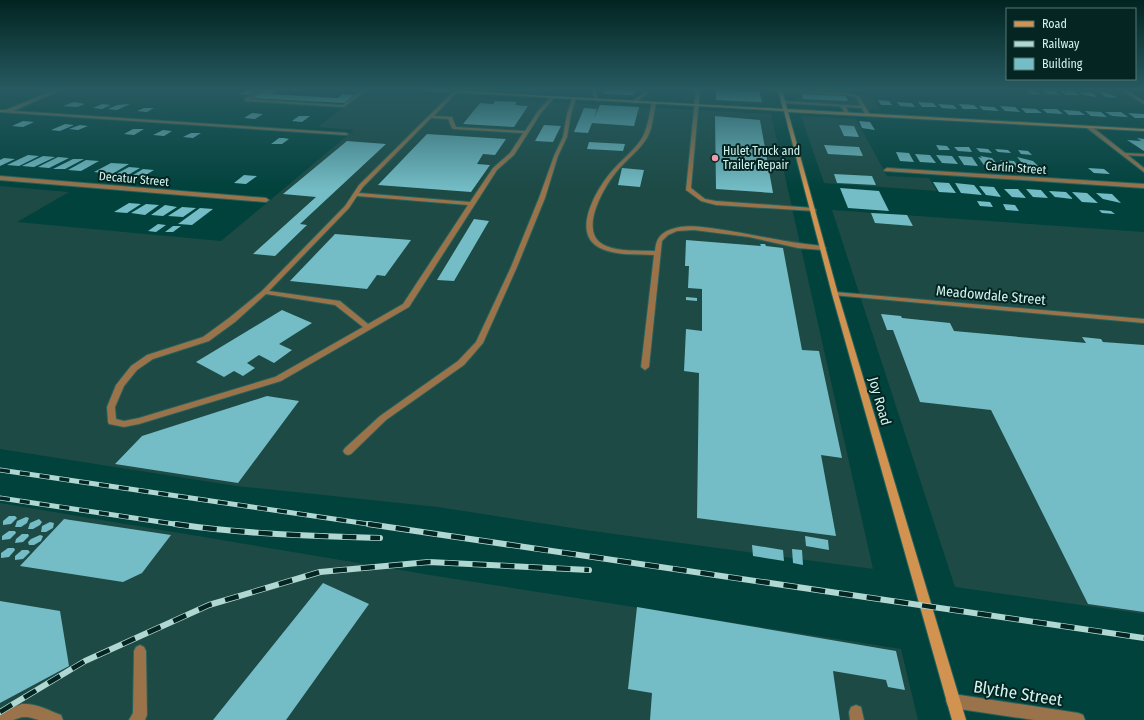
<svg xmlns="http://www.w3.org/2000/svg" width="1144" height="720" font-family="'Fira Sans Condensed',sans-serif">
  <rect width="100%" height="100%" fill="#01423c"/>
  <path fill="#1d4a45" d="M684,89H761L764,104L683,100Z
    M790,90L870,95L880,110L796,105Z
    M364,92L771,114L873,569L585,530L438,507L236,486L0,449V186L69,192L17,222L221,241L354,130L318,127Z
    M801,116L856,119L887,176L929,178L937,191L824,183Z
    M832,210L1144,232V614L955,587Z
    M0,503L436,576L901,649L918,720H0Z"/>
  <path fill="#74bdc6" d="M605,89H636L634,95L603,94Z
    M716,89L759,91L762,102L716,100Z
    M1024,89L1034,90L1041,95L1031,94Z
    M247,90H257L248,95L239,94Z
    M264,90H278L270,94L338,98L342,94L357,95L345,103L250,98Z
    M1041,90L1054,91L1060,95L1047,94Z
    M1061,91H1073L1079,95H1066Z
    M1079,92H1091L1097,97L1084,95Z
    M1099,92L1109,93L1117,98L1106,97Z
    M801,93L845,95L848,101L803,99Z
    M878,100L889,101L892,105H881Z
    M495,101L517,102L515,105L528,106L514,127L463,124L480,103L493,104Z
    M74,102L85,104L77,107L63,106Z
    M897,102L912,103L915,107L900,106Z
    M918,102L933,103L937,107H922Z
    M102,104L111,105L102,109L93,108Z
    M130,104L117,110L108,109L117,105Z
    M938,104L953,105L957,109L942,108Z
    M959,104L974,105L978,109H963Z
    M600,105L639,107L634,126L592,123L588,133L574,132L584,108L597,109L594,118Z
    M979,106L994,107L999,111L983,110Z
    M1000,106L1015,107L1020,112L1005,111Z
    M144,108H154L147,112L137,111Z
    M1021,108L1036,109L1042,113H1026Z
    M1042,109H1057L1063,114L1047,113Z
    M1063,110L1079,111L1085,115H1069Z
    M1085,111L1101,112L1107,117L1091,116Z
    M1105,112H1121L1128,117L1112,116Z
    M252,113L263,114L255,119L244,118Z
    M1128,113L1144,114V118H1135Z
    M299,116H310L302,122L292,121Z
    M715,116L760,120L773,193L716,189Z
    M23,121L34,122L23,127L12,126Z
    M859,121L870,122L875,130L862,128Z
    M65,124L74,125L60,131L51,130Z
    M80,125L88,126L78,130L69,129Z
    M544,125L561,126L553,142L535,141Z
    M839,125L854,126L859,137L844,136Z
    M133,129H144L134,135L124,134Z
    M163,130L172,131L164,136L153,135Z
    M191,133H201L193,138L183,137Z
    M427,134L506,139L495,155L483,154L477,164L490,165L471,192L378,185Z
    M279,138H284L289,139L282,144H271Z
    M1137,138L1144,139V151L1127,140L1141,141Z
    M347,141L386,144L300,224L307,225L275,256L253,254L316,197L283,194Z
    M589,142L625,144L623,151L587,149Z
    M824,145L859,147L863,156L828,154Z
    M936,145L947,146L950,150H939Z
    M954,147H969L972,152L958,151Z
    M976,148L988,149L992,153L980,152Z
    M995,149L1008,150L1011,153L998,152Z
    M1018,150L1028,151L1032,155L1021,154Z
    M896,152L909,153L914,162L900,161Z
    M915,154L930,155L936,163L920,162Z
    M28,155L39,156L19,166L7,165Z
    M936,155L952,156L958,164L942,163Z
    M43,156L55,157L34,167L22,166Z
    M958,156L972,157L978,166L964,165Z
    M980,156L992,158L999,166L984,165L978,157L982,158Z
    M58,157L69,158L49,168L38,167Z
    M1017,157L1033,161L1041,169L1026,168Z
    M4,158L15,159L0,166V160Z
    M73,159H84L65,169H53Z
    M86,160L99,161L81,171L68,170Z
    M1000,160L1014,161L1019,167L1006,166Z
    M111,163L129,164L112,174L94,172Z
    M129,167L140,168L128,175L116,174Z
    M622,168L644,170L640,187L618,185Z
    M1088,168L1104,169L1110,174L1094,173Z
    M143,169L154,170L144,176L133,175Z
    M834,174L872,176L876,185L837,183Z
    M244,175L257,176L246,184L234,183Z
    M933,182L949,183L956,193L939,192Z
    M955,183L974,185L982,195L961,193Z
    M979,186L994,187L1001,197L986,195Z
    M840,188L879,191L889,211L848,208Z
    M1004,189H1018L1026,198L1012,197Z
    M1026,189L1041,190L1048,198L1033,197Z
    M1049,191L1066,192L1073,199L1055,197Z
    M1072,192L1087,193L1098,203L1082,202Z
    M1096,193L1112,194L1121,203L1103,199Z
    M977,201L990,202L993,207L980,206Z
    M129,203L141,204L127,213L114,212Z
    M146,204L159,205L145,215L131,213Z
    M1003,204L1015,205L1019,211L1006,210Z
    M165,205L177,207L163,216L151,215Z
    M182,207L196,208L183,217L168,216Z
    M200,208L213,209L192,225L178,224Z
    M1099,210L1111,211L1115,214L1102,213Z
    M871,213L907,215L913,226L875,223Z
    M474,219L489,221L454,281L437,280Z
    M158,224L166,225L156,232L148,231Z
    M173,226H181L173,232H165Z
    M335,234L411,240L385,276L377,275L367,289L290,281Z
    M686,240L761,246L760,244H765L766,246L783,248L802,350L819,351L842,458L821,455L836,536L697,518L699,373L684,371L686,329L702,331V289L688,288L689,266H685Z
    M686,297L697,298V301L686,300Z
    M282,310L312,323L279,344L292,350L274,363L259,355L247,363L255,368L243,376L234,371L224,377L196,362Z
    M881,314L901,316L902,318L950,323L954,331L1086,343L1082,337L1101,339L1103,342L1144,345V612L1088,604L991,410L920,402L893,330H887Z
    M267,396L299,401L238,483L115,464L142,436Z
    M9,516H15L17,518L11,524L3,525V521Z
    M26,517L29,518L27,523L21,527H15L17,521Z
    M39,519L42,522L40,525L33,529H28L30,523Z
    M64,519L171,535L142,573L123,582L20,566Z
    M50,522L54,523L53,528L46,532H41L42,526Z
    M9,531H15L16,533L10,539L2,540V536Z
    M22,534H28L29,536L23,542L15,543L16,539Z
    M40,535L43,536L41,541L34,545H29L28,542L31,539Z
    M805,536L828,540L829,550L806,546Z
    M752,545L783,550L784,561L753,556Z
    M8,548H14L15,550L9,557L1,558V553Z
    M792,549L802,550L803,565L793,563Z
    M22,550H28L30,552L23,559L15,560V556Z
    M323,583L369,604L286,720H213Z
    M0,601L60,611L69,666L0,703Z
    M637,607L896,651L905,690L888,687L886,680L833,671L840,720H650L652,693L628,689Z"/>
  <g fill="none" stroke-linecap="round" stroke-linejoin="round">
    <defs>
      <path id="lane" d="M260,89H265L250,99L340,105H343L363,89H368L344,107L245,101V99Z
        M590,89H594L599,101H597Z
        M642,89H646L647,94L635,103H633V101L644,93Z
        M696,89H700L691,188L705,199L716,201L813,208L816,210L815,211L716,205L701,201L686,190Z
        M763,89L845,93L859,96L870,115L866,116L862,108L846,107L849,114L847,115L845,114L842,108L839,106L783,103L781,102L783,101L861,106L856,97L845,95L780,92Z
        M454,91L457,92L434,116L452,117L456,127L525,131L538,111L551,97L554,98L541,113L514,155L497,170L409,307L281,381L139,424L124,427L109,424L108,422L107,407L116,385L131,366L147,355L203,337L229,318L262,291L345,206L359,185ZM431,118L448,119L452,128L454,129L523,133L510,153L493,168L470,202L359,193L363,187ZM357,196L468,205L403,304L368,324L340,301L269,291L349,208ZM266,294L335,305L363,327L275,377L139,418L124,421L116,419L115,407L124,386L137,370L153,359L209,341L235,322Z
        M574,98L576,99L571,114L567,137L558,156L545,198L517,267L483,343L464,365L386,420L351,454L348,455L345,454L343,451L345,448L380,416L458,361L476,342L511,267L539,198L554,156L563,137L567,114L572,99Z
        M654,102L656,103C653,115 653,128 647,138C639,151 627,159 618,170C604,186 576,234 606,246C621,252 639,250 655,251C656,239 660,233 672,229C687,224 702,227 717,229C753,234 787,243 823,246L826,248L823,250L798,248L749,237L694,230L677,231L668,235L662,241L649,367L645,370L641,367L654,255C637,254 616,256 600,248C570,233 597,189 611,172C621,160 634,151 642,138C648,128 649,114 652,103Z
        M1122,153L1144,154V156L1124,155H1122Z
        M140,645L144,647L146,651L147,715L145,720H129L133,713L134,651L136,647Z
        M22,704C36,703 48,710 61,715L63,720H39L28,717H22L13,720H0V712Z
        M856,705L861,707L864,720H850L849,712L851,707Z"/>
      <path id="street" d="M57,89H63L13,111L346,133L348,134L346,135L0,112V110H6Z
        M1119,89H1124L1144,101V104Z
        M1131,89H1144V91Z
        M1087,126H1091L1144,168V172L1087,128Z
        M887,168L1144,184V188L885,171L884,170Z
        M0,176L266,198L269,200L266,202L0,180Z
        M835,292L1144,319V323L833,295L832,294L833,293Z
        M953,694L1078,713L1083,715L1085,720H1034L953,708L948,706L946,701L948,696Z"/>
      <path id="secondary" d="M396,89H424L783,109L778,89H782L787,109L1144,129V131L788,112L838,294L966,720H952L832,294L784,111Z"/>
    </defs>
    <use href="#lane" stroke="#27625c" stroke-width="2"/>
    <use href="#street" stroke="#27625c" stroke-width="2"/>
    <use href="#secondary" stroke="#27625c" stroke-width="2"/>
    <use href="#lane" fill="#9b734b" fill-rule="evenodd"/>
    <use href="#street" fill="#9b734b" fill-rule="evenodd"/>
    <use href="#secondary" fill="#d39350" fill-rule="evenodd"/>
    <defs>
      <path id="rail-far1" d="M0,470L375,525
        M0,498L181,525"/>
      <path id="rail" d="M175,524C243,534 311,536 380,538
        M368,524L1144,638
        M0,712L85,661L209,605L320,572L429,562L589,570"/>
    </defs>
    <use href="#rail-far1" stroke="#b1d7d2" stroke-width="5"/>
    <use href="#rail" stroke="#b1d7d2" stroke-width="6"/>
    <use href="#rail-far1" stroke="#052522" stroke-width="3.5" stroke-dasharray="10" stroke-linecap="butt"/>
    <use href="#rail" stroke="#052522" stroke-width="4.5" stroke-dasharray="14" stroke-linecap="butt"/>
  </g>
  <linearGradient id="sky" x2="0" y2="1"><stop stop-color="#012421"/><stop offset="0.47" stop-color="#275a61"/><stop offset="1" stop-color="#275a61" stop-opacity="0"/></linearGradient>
  <rect width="1144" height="190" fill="url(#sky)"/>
  <circle fill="#f29aad" stroke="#052522" stroke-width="1.5" cx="715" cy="158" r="4"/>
  <g text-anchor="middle" stroke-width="4" stroke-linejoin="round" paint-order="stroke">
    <g font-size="12" fill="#d2f4ef" stroke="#052522" text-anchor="start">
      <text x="723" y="155">Hulet Truck and<tspan x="723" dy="14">Trailer Repair</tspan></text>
    </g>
    <g font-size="12" fill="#d2f4ef" stroke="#052522">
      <text transform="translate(1016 168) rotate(4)" y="4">Carlin Street</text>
      <text transform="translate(134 179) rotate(5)" y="4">Decatur Street</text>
    </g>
    <g font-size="14" fill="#d2f4ef" stroke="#052522">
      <text transform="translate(991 295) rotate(5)" y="5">Meadowdale Street</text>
      <text transform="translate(880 401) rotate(74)" y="5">Joy Road</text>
    </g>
    <g font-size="17" fill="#d2f4ef" stroke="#052522">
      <text transform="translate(1018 693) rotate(9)" y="6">Blythe Street</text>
    </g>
  </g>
  <rect x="1006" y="8" width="130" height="72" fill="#052522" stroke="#577874"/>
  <rect x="1014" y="21" width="20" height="6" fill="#d39350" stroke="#577874"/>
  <text x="1042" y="28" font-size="12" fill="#d2f4ef">Road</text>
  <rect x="1014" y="41" width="20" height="6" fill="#b1d7d2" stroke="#577874"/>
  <text x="1042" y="48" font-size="12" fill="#d2f4ef">Railway</text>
  <rect x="1014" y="58" width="20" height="12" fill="#74bdc6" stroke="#577874"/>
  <text x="1042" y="68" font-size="12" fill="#d2f4ef">Building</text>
</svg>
